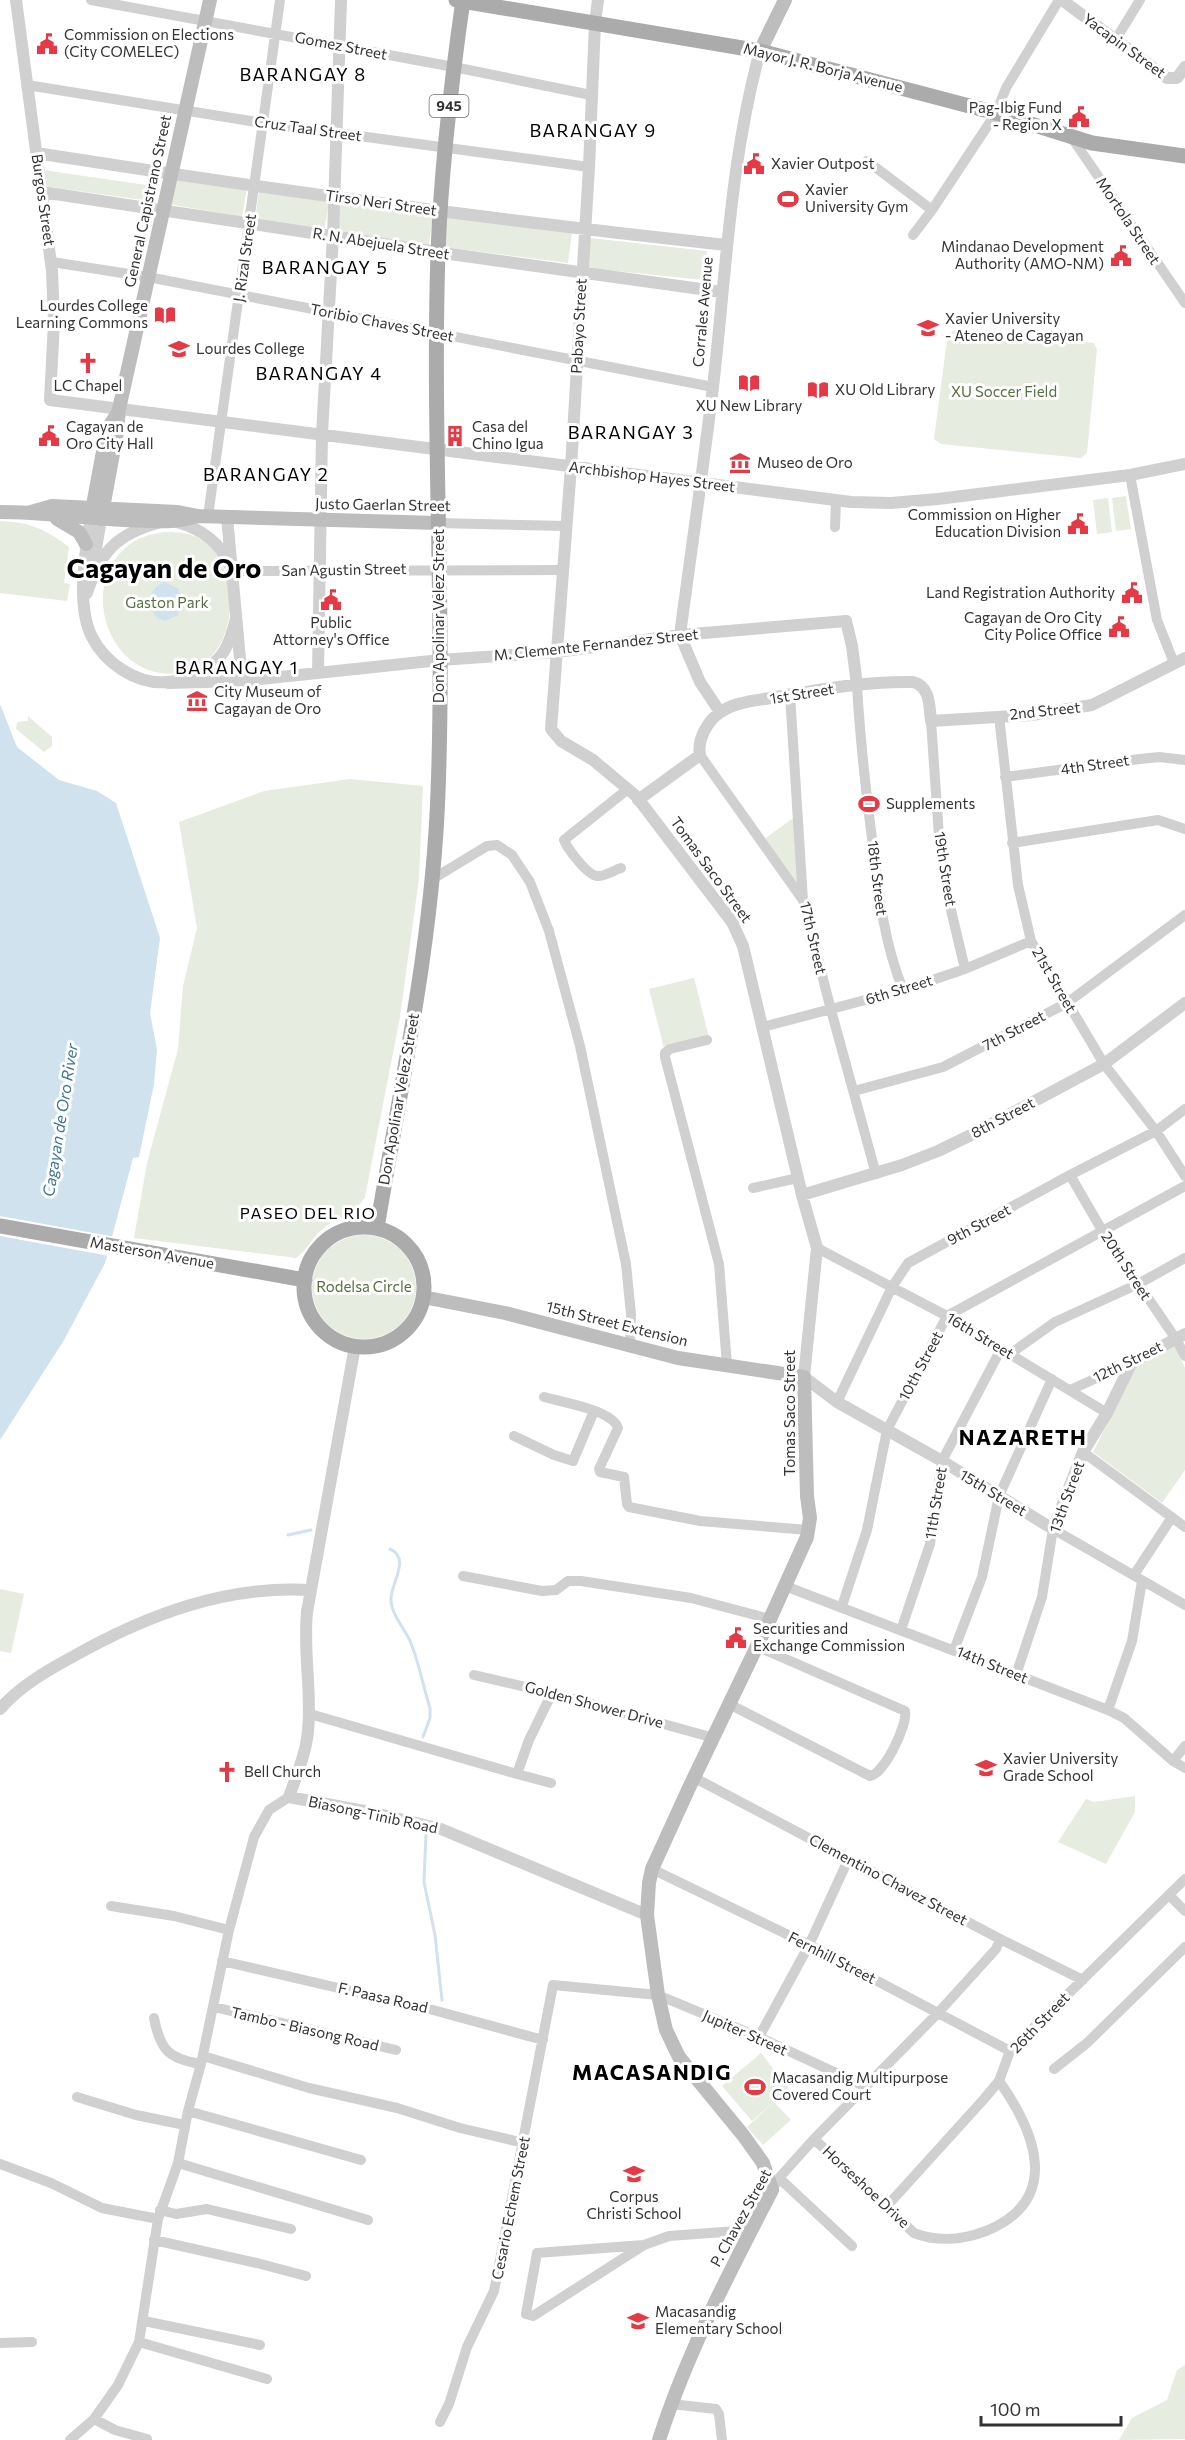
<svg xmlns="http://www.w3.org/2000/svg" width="1185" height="2440" font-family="Commissioner,sans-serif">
  <rect width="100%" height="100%" fill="#fff"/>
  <path fill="#e6ecdf" d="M43,170L153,186L150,201L43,186Z
    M174,176L247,188L242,217L169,204Z
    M259,191L329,202L324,231L255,220Z
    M339,202L433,215L429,245L335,232Z
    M447,217L572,233L568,263L443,247Z
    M590,238L707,251L703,280L587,268Z
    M958,328L1094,343L1097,349L1087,453L1081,458L941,444L934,439L947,340L950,333Z
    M1126,496L1131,529L1116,531L1112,498Z
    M1108,498L1112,532L1097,534L1093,500Z
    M0,521C30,522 45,529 69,547L64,583L70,584L67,601L0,593Z
    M165,532C179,532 192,533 204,541C231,560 236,611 223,638C215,657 200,670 179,673C112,682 78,592 124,549C135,538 150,534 165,532Z
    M28,716L52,737V746L44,752L16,729L17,722L28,721Z
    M350,779L423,786L419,878L400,1017L365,1197C350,1220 340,1214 323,1229C312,1237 307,1251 296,1258L134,1238L147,1163L178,1049L183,986L197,928L179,822L264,791Z
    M796,816L798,887L763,840Z
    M694,978L709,1037L664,1048L649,989Z
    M312 1287a52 52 0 1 1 104 0a52 52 0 1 1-104 0Z
    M1175,1345L1185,1368V1470L1162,1503L1093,1452L1138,1363Z
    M0,1589L24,1594L11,1653L0,1651Z
    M1135,1796V1812L1106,1864L1058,1842L1086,1799L1094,1802Z
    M761,2053L789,2089L752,2121L722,2086Z
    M774,2102L791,2120L763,2145L747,2127Z
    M1185,2365V2439L1119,2440L1132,2418L1167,2400L1177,2370Z"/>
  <path fill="#cfe2ee" d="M164,582L179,589L181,603L178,615L165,621L157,618C146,605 148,589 164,582Z
    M0,704L17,747L59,780L97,791L116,803L160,938L150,1013L157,1050L154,1084L139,1157L133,1158L105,1263L64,1340L0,1440Z"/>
  <path fill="#fff" d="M0,1216L115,1237L109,1256L0,1236Z"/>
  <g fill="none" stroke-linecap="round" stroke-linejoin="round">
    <path stroke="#cfe2ee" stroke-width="3" d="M288,1535L311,1530
      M390,1549C411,1558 391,1583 391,1599C391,1614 404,1628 410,1641C419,1662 423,1686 430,1708V1718L423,1737
      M426,1833L424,1882L435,1935L442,2000"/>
    <path stroke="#d0d0d0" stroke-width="10" d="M91,0L454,67L591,95
      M1116,39L1140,0
      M27,85L263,123L589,167
      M1072,138L1185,303
      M867,161L932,210
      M913,235L932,210L996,113L1006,88L1059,0
      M52,262L148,277L713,387
      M1130,475L1157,620L1174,663
      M208,516L280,0
      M438,523L567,526
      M835,527L836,501
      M232,571L563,570
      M857,685C860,739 866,793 873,846C879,897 884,942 903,990
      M790,695L803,900L831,1010L876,1174
      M999,716L1018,885L1031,941L1104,1064L1156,1131L1185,1176
      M931,721L939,836L947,893L965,969
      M700,755L803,900
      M1005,777L1140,759L1159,757L1185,760
      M1012,843L1158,820L1185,829
      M621,868C614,870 604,877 597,876C587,875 567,848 564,840L628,789
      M431,880L487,846L497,845L512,855L530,882L549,931L580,1046L626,1264L631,1314L630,1344
      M763,1027L903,990L965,969L1031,941
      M707,1040L670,1049L665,1053V1057L719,1264L727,1365
      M854,1091L943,1067L1067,1003L1185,915
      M1070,1175L1103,1232L1176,1339L1185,1356
      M753,1188L798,1178
      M817,1248L947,1316L1107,1413
      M1010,1354L1055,1322L1138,1284L1185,1258
      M1070,1390L1132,1362
      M544,1397C562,1402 612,1410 618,1428L599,1469L600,1472L624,1477L627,1504L629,1507L700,1521L808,1530
      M837,1402L892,1287L908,1263L1070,1175L1156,1131L1185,1109
      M514,1436L554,1455L573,1461L594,1411
      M1083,1452L1185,1527
      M1134,1575L1172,1517
      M463,1576L542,1591L556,1590L568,1581H581L691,1598L770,1619
      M785,1586L1108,1710L1124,1718L1173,1761L1185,1768
      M842,1606L867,1530L887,1430L947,1316L1185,1186
      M901,1630L930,1544L942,1461L1001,1349
      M954,1650L982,1577L999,1496L1052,1379
      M474,1675L552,1693L714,1738
      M1016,1675L1042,1597L1053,1529L1185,1605
      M729,1704L870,1776C884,1774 908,1725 905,1711L756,1646
      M1108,1710L1132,1641L1142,1581
      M310,1714L517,1774L529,1740L552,1693
      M1173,1761L1185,1746
      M517,1774L551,1783
      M695,1778L1000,1939L1083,1980
      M652,1869L809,1945L1010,2051
      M1169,1895L1185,1911
      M111,1906L174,1916L229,1930
      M222,1961L433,2010L543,2040
      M214,2007L396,2050
      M154,2018C160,2050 169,2059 201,2064
      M759,2037L809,1945L848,1860
      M203,2056L309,2088L397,2108L460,2128L524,2143
      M1054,2069L1087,2043L1185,1947
      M77,2097L136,2115L185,2125
      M188,2111L361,2160
      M814,2139L914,2233C937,2242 963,2240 986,2231C1062,2200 1036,2133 999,2081
      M178,2163L368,2220
      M0,2164L51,2183L102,2208L158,2219
      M779,2178L852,2246
      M772,2190L779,2178L814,2139L938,2013L996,1949L1000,1939
      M887,2206L984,2099L999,2081L1010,2051L1185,1879
      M160,2210L176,2214L207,2209L291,2229
      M154,2240L257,2263L306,2276
      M644,2245L537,2253L526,2314L533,2316L644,2245L669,2236L751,2230
      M144,2321L260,2345
      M139,2342L267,2379
      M0,2343L32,2342
      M671,2404L716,2409L719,2414L722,2440
      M94,2419L115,2430L147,2439
      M440,2422L449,2404L467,2347L494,2291L553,1985L658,1995L759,2037L864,2086
      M70,2440L94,2419L118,2385L139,2342L158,2219L178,2163L188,2111L201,2064L229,1930L254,1837L269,1810L289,1797"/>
    <path stroke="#d0d0d0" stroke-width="12" d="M16,0L52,271L54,322L50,400L851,502L891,503L938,499L1130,475L1185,464
      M598,0L595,23L589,167L571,467L551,729L561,741L593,760L636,796L732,922L743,946L802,1195L817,1248L804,1377L837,1402L942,1461L1053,1529L1083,1452L1107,1413L1132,1362L1185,1334
      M1062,0L1167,78H1177L1185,67
      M36,153C265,189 495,220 726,245
      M42,192L450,254L722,292
      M227,517L242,681
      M91,518C85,551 76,606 92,637C105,663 137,685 167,682C175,682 183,678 190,676C201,672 212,667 220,657C229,646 233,631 236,618
      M177,522C201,529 219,541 229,564
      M93,567L101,519
      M87,593C100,553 116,534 158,523
      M680,635C691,552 703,470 713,387C726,274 730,161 760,51
      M680,635L700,682L720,712
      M318,673L322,434L333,236L341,0
      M168,683L242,681L440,660L557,652L680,635L846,621L852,646L857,685
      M638,800L700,755C697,739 708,720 721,712C735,702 754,701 770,698C817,690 866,681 913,682C931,687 929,706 931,721L1032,715L1092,705L1185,658
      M802,1195L902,1165L938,1151L971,1135L1104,1064L1185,1003
      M355,1346L307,1612C303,1653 312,1691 308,1731C306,1754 296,1776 289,1797L375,1813L441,1829L647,1915
      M0,1709C20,1686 48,1670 74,1656C147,1615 226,1585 310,1590"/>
    <path stroke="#bdbdbd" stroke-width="14" d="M760,51L785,0
      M0,512C41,512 83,518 124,520C150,521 173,524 197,516
      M31,512L52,506L178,512L198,516L438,523
      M91,516L107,430L117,414
      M57,519L79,532L86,544
      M101,519L117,432L119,409L210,0
      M423,1297L505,1313L678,1358L804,1377L807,1496L810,1518L807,1537L770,1619L688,1790L652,1869L649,1883L647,1915L658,1995L666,2030L679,2057L743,2135L763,2163L772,2190C730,2271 687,2353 659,2440"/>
    <path stroke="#ababab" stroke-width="15" d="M456,0L760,51L996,113L1092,143L1185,156
      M0,1226L305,1280
      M304 1287a60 60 0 1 1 120 0a60 60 0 1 1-120 0Z
      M377,1228C401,1084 433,939 438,792C445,613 432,433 438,253C441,168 451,84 463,0"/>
  </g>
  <defs>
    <symbol id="civic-bare" viewBox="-9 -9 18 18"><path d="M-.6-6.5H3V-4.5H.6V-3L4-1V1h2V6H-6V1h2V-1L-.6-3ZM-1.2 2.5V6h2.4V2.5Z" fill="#e63946" stroke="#fff" stroke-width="2.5" paint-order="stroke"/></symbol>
    <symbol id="stadium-bare" viewBox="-9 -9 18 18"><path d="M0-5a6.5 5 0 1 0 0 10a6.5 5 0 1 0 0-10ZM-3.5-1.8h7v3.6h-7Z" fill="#e63946" stroke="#fff" stroke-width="2.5" paint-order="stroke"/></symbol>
    <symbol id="library-bare" viewBox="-9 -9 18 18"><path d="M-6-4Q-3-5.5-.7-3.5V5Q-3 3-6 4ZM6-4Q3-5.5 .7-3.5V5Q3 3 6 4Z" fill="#e63946" stroke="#fff" stroke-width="2.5" paint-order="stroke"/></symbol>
    <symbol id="university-bare" viewBox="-9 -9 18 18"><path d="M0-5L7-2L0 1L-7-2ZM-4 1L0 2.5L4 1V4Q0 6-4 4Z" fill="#e63946" stroke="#fff" stroke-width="2.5" paint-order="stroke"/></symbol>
    <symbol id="church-bare" viewBox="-9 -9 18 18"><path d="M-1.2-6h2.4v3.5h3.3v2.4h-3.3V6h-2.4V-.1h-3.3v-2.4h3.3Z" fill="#e63946" stroke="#fff" stroke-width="2.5" paint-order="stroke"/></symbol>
    <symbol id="building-bare" viewBox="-9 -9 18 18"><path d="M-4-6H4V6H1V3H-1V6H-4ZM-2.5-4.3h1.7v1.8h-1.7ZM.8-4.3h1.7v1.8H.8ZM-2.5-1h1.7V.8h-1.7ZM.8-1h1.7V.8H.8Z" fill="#e63946" stroke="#fff" stroke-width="2.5" paint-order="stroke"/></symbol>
    <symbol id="museum-bare" viewBox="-9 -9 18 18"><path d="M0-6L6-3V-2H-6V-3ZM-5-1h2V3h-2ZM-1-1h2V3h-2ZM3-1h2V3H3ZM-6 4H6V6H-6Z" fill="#e63946" stroke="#fff" stroke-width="2.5" paint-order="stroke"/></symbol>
    <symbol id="school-bare" viewBox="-9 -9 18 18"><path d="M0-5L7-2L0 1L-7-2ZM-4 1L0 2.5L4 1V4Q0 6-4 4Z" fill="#e63946" stroke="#fff" stroke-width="2.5" paint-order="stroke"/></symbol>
  </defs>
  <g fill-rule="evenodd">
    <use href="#civic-bare" x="32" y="29" width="30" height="30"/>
    <use href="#civic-bare" x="1064" y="102" width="30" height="30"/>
    <use href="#civic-bare" x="739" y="149" width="30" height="30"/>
    <use href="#stadium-bare" x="773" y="184" width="30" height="30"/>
    <use href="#civic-bare" x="1106" y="241" width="30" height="30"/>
    <use href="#library-bare" x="150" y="300" width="30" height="30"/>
    <use href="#university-bare" x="913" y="313" width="30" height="30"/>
    <use href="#university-bare" x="164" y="334" width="30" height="30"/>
    <use href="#church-bare" x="73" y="348" width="30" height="30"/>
    <use href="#library-bare" x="734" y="368" width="30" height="30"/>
    <use href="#library-bare" x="803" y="375" width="30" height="30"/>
    <use href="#civic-bare" x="34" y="421" width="30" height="30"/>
    <use href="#building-bare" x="440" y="421" width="30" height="30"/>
    <use href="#museum-bare" x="725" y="448" width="30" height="30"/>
    <use href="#civic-bare" x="1063" y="509" width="30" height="30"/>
    <use href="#civic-bare" x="1117" y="578" width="30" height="30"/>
    <use href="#civic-bare" x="316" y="585" width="30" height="30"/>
    <use href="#civic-bare" x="1104" y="612" width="30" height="30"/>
    <use href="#museum-bare" x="182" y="686" width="30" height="30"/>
    <use href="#stadium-bare" x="854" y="789" width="30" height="30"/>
    <use href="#civic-bare" x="721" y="1623" width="30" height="30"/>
    <use href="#school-bare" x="971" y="1753" width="30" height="30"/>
    <use href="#church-bare" x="212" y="1757" width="30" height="30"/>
    <use href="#stadium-bare" x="740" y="2072" width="30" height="30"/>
    <use href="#school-bare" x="619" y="2159" width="30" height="30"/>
    <use href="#school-bare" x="623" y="2306" width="30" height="30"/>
  </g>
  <g text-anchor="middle" stroke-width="6" stroke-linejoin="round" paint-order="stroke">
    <rect fill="#fff" stroke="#707070" stroke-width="1.5" x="429.5" y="95" width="39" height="22" rx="4.5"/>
    <g font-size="14" font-weight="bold" fill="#333">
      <text x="449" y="111">945</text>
    </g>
    <g font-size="15" fill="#333" stroke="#fff" text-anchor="start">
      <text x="64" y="40">Commission on Elections<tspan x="64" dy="17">(City COMELEC)</tspan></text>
      <text x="1062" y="113" text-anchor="end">Pag-Ibig Fund<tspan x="1062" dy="17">- Region X</tspan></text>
      <text x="771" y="169">Xavier Outpost</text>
      <text x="805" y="195">Xavier<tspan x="805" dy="17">University Gym</tspan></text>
      <text x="1104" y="252" text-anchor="end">Mindanao Development<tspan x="1104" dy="17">Authority (AMO-NM)</tspan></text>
      <text x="148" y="311" text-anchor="end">Lourdes College<tspan x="148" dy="17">Learning Commons</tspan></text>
      <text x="945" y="324">Xavier University<tspan x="945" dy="17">- Ateneo de Cagayan</tspan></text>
      <text x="196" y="354">Lourdes College</text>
      <text x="88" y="391" text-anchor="middle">LC Chapel</text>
      <text x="835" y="395">XU Old Library</text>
      <text x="749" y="411" text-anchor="middle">XU New Library</text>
      <text x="66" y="432">Cagayan de<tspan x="66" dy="17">Oro City Hall</tspan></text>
      <text x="472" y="432">Casa del<tspan x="472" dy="17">Chino Igua</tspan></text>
      <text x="757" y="468">Museo de Oro</text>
      <text x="1061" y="520" text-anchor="end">Commission on Higher<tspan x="1061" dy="17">Education Division</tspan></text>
      <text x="1115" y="598" text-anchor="end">Land Registration Authority</text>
      <text x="1102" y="623" text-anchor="end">Cagayan de Oro City<tspan x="1102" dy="17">City Police Office</tspan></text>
      <text x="331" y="628" text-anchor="middle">Public<tspan x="331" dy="17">Attorney's Office</tspan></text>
      <text x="214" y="697">City Museum of<tspan x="214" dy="17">Cagayan de Oro</tspan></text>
      <text x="886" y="809">Supplements</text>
      <text x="753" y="1634">Securities and<tspan x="753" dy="17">Exchange Commission</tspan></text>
      <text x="1003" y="1764">Xavier University<tspan x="1003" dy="17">Grade School</tspan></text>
      <text x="244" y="1777">Bell Church</text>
      <text x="772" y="2083">Macasandig Multipurpose<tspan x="772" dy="17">Covered Court</tspan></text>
      <text x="634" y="2202" text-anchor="middle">Corpus<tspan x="634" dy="17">Christi School</tspan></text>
      <text x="655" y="2317">Macasandig<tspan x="655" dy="17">Elementary School</tspan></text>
    </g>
    <g font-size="15" fill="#333" stroke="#fff">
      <text transform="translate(341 46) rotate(11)" y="5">Gomez Street</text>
      <text transform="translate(1124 46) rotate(36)" y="5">Yacapin Street</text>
      <text transform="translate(823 68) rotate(14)" y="5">Mayor J. R. Borja Avenue</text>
      <text transform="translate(308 129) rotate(8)" y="5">Cruz Taal Street</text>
      <text transform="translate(43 200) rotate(82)" y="5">Burgos Street</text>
      <text transform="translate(148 201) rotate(-78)" y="5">General Capistrano Street</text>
      <text transform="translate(381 203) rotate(8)" y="5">Tirso Neri Street</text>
      <text transform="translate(1128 221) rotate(56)" y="5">Mortola Street</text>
      <text transform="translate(381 244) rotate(9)" y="5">R. N. Abejuela Street</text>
      <text transform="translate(245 258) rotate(-82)" y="5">J. Rizal Street</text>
      <text transform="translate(703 312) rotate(-85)" y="5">Corrales Avenue</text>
      <text transform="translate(382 323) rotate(11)" y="5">Toribio Chaves Street</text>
      <text transform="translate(579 326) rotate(-87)" y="5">Pabayo Street</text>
      <text transform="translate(652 477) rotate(7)" y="5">Archbishop Hayes Street</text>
      <text transform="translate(383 505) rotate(1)" y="5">Justo Gaerlan Street</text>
      <text transform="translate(344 570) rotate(-1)" y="5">San Agustin Street</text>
      <text transform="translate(439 616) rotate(-90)" y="5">Don Apolinar Velez Street</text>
      <text transform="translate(596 645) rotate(-6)" y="5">M. Clemente Fernandez Street</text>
      <text transform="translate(802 694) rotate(-9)" y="5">1st Street</text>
      <text transform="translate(1045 711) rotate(-6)" y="5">2nd Street</text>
      <text transform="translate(1095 765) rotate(-8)" y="5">4th Street</text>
      <text transform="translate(945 869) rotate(81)" y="5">19th Street</text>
      <text transform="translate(711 870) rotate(54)" y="5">Tomas Saco Street</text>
      <text transform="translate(877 878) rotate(83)" y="5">18th Street</text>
      <text transform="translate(813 938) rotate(77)" y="5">17th Street</text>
      <text transform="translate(1054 980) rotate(60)" y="5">21st Street</text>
      <text transform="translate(899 990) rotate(-17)" y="5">6th Street</text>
      <text transform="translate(1014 1031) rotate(-28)" y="5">7th Street</text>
      <text transform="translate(399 1099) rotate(-80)" y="5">Don Apolinar Velez Street</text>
      <text transform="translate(1003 1118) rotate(-28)" y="5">8th Street</text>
      <text transform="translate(979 1225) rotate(-28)" y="5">9th Street</text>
      <text transform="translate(152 1253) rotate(10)" y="5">Masterson Avenue</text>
      <text transform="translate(1126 1266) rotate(57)" y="5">20th Street</text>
      <text transform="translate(617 1324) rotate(14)" y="5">15th Street Extension</text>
      <text transform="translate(980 1336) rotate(31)" y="5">16th Street</text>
      <text transform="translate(1128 1362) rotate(-26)" y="5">12th Street</text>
      <text transform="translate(921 1366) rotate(-62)" y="5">10th Street</text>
      <text transform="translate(790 1413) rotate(-90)" y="5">Tomas Saco Street</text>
      <text transform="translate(993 1493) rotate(31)" y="5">15th Street</text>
      <text transform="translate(1067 1497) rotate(-70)" y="5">13th Street</text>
      <text transform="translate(936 1503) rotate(-81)" y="5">11th Street</text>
      <text transform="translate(992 1665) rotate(22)" y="5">14th Street</text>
      <text transform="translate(594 1705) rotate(15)" y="5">Golden Shower Drive</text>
      <text transform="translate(373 1815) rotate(12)" y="5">Biasong-Tinib Road</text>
      <text transform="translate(888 1880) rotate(28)" y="5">Clementino Chavez Street</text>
      <text transform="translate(832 1958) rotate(27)" y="5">Fernhill Street</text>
      <text transform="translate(383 1998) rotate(13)" y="5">F. Paasa Road</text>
      <text transform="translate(1040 2023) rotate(-46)" y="5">26th Street</text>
      <text transform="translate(305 2029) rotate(13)" y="5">Tambo - Biasong Road</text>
      <text transform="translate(745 2033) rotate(24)" y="5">Jupiter Street</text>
      <text transform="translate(866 2187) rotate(43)" y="5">Horseshoe Drive</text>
      <text transform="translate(511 2208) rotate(-79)" y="5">Cesario Echem Street</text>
      <text transform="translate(741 2218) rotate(-61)" y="5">P. Chavez Street</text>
    </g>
    <g font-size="15" fill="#56703f" stroke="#fff">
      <text x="1004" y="397">XU Soccer Field</text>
      <text x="167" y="608">Gaston Park</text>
      <text x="364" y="1292">Rodelsa Circle</text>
    </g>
    <g font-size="16" font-style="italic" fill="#3f7597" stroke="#fff">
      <text transform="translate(60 1120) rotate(-81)" y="6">Cagayan de Oro River</text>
    </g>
    <g font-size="16" letter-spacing="1.5" fill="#000" stroke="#fff">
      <text x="308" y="1219">PASEO DEL RIO</text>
    </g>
    <g font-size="18" letter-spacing="1.5" fill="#000" stroke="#fff">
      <text x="303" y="81">BARANGAY 8</text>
      <text x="593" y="137">BARANGAY 9</text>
      <text x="325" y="274">BARANGAY 5</text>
      <text x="319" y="380">BARANGAY 4</text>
      <text x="631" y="439">BARANGAY 3</text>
      <text x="266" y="481">BARANGAY 2</text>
      <text x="237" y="674">BARANGAY 1</text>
    </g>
    <g font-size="21" font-weight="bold" letter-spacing="1.5" fill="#000" stroke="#fff">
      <text x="1023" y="1445">NAZARETH</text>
      <text x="652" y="2080">MACASANDIG</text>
    </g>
    <g font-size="27" font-weight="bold" fill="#000" stroke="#fff">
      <text x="164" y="578">Cagayan de Oro</text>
    </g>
  </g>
  <path d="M981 2416v9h140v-9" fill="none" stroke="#333333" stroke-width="3"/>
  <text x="990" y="2416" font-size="18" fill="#333333" stroke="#ffffff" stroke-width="4.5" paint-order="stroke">100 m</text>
</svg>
